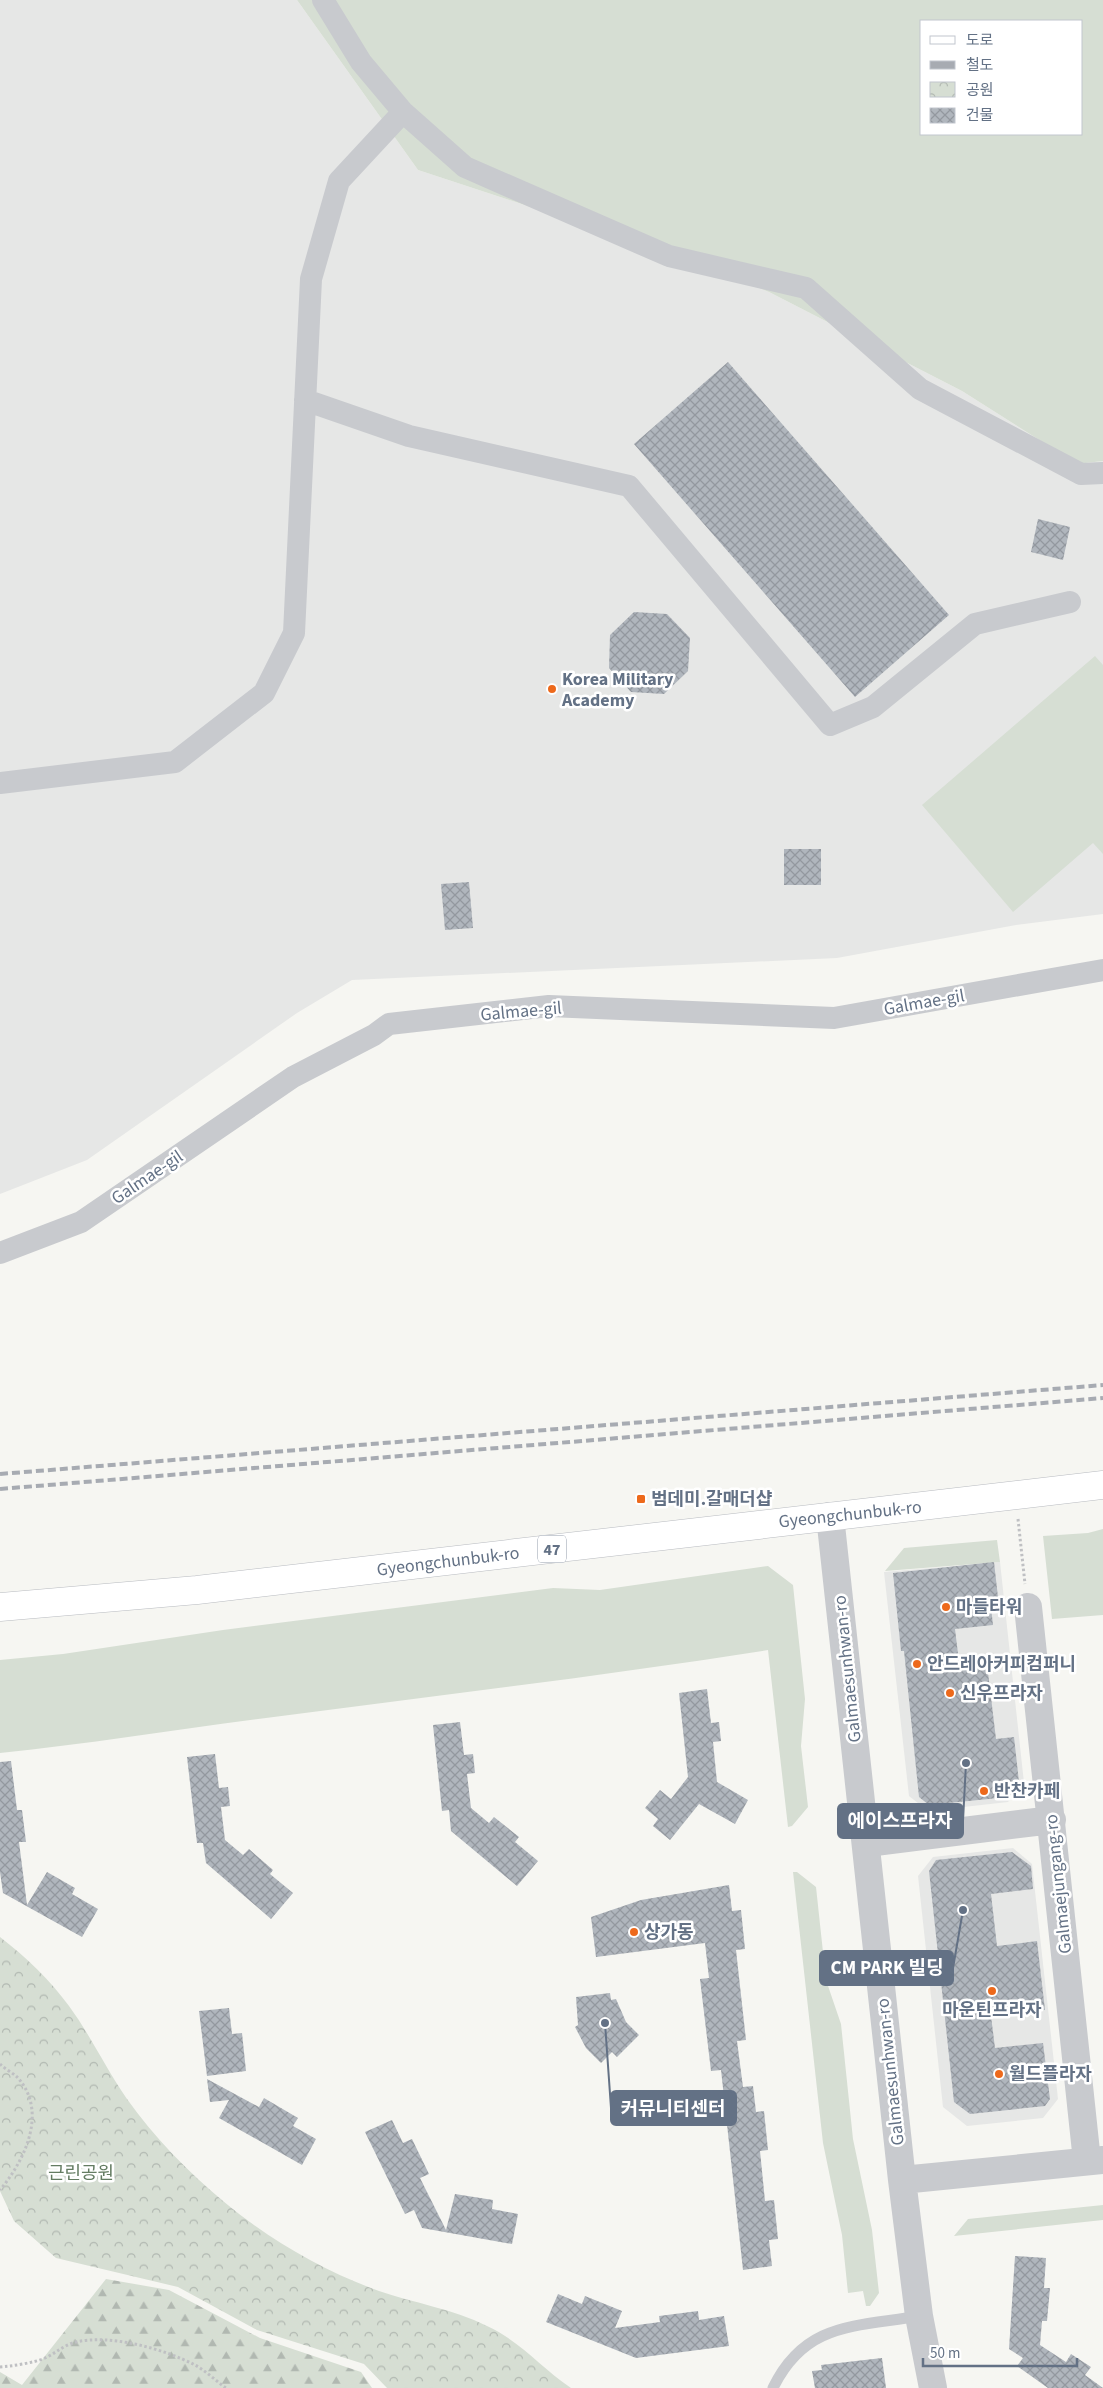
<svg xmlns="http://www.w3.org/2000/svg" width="1103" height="2388" font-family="'Source Sans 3','Noto Sans KR',sans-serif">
  <defs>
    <pattern id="forest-firs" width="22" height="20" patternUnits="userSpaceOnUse" patternTransform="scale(1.25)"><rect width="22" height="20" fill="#d6ded3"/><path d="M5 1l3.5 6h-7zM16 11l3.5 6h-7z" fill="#b1b8b1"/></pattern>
    <pattern id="park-crowns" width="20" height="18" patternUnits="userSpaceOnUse" patternTransform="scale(1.25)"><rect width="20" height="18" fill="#d6ded3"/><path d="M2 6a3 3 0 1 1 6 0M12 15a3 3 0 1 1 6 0" fill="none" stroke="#b1b8b1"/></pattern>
    <pattern id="building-cross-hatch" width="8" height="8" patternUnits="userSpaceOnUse" patternTransform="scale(1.25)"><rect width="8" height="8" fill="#b0b6bd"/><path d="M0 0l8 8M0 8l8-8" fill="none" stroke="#93989f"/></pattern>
  </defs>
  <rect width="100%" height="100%" fill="#f6f6f2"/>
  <path fill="#e6e7e6" d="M0,0H297L418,170L659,249L769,292L962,391L1077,464L1103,461V914L1016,925L837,958L352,980L297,1013L87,1160L0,1194Z
    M1000,1562L1024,1783L1008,1802L928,1811L909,1796L884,1572Z
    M1013,1848L1032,1864L1058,2099L1043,2118L967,2126L943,2107L918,1876L933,1857Z"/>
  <path fill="#d6ded3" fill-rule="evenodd" d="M297,0H1103V461L1077,464L962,391L769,292L659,249L418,170ZM922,21H1082V134H922Z
    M1095,656L1103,665V854L1093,843L1013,912L922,805Z
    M1103,1529V1615L1052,1619L1043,1536L1088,1533Z
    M997,1540L1000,1562L885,1571L904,1548Z
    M768,1566L793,1585L805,1699L801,1746L808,1807L792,1826L788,1827L768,1650C602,1676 434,1696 266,1718C177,1729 89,1744 0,1753V1660L63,1654L223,1630L553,1588L600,1590Z
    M793,1872H797L816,1887L826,1980L841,2024L853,2139L872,2230L879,2293L870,2306H866L863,2291L848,2293L842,2235L823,2143Z
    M1103,2205V2220L954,2236L968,2219Z"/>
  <path fill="url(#forest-firs)" d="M106,2279L169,2290L260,2338L361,2372L372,2388H0V2372L22,2385Z"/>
  <path fill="url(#park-crowns)" d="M0,1937C26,1957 50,1980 69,2006C91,2036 106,2069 127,2099C154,2137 187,2171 223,2201C268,2239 323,2271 379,2291C414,2303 453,2309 487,2326C523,2343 540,2367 571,2388H387L364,2364L257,2330L178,2287L56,2258L14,2221L0,2191Z"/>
  <path fill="url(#building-cross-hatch)" d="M728,362L949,615L855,697L634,444Z
    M1038,519L1070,527L1063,560L1031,552Z
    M634,612L667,614L690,638L688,671L664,694L631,692L609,668L610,635Z
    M784,849H821V885H784Z
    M469,882L473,928L445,930L441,884Z
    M994,1562L999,1606L991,1607L993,1625L955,1629L959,1662L970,1661V1666L987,1664L996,1739L1014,1737L1019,1782L1008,1797L929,1805L919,1797L904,1651H901L893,1573Z
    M707,1689L711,1723L719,1722L721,1741L713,1742L717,1782L748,1800L735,1824L699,1804L670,1840L653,1826L658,1819L645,1808L660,1790L671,1799L688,1777L679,1693Z
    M460,1722L464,1755L473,1754L475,1773L467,1774L471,1808L489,1823L494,1817L519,1837L515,1842L538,1861L517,1886L451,1831L449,1810L442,1811L433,1725Z
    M215,1754L219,1788L228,1787L230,1806L221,1807L225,1840L243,1855L249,1849L273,1870L270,1874L293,1893L271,1919L206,1863L203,1843H197L187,1757Z
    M11,1761L17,1810H22L26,1842H19L27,1905L47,1872L75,1888L72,1894L98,1909L82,1937L3,1893L0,1872V1762Z
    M1012,1852L1031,1866L1033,1889L991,1894L997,1946L1037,1941L1045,2010L991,2016L995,2048L1043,2043L1050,2099L1045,2106L970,2114L954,2102L929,1871L936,1860Z
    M729,1885L732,1911L741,1910L745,1949L736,1950L746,2040L737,2041L743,2087L753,2086L756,2112L764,2111L768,2150L760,2151L765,2201L774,2200L778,2239L769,2240L772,2266L743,2270L721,2070L711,2071L700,1979L709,1978L705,1943L596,1957L591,1917L641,1900Z
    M610,1993L611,2000L616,1999L626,2022L639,2035L617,2057L612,2052L601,2063L586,2048L575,2027L578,2025L576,1997Z
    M229,2008L232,2034L242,2033L246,2071L207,2076L199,2011Z
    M207,2079L259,2107L264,2098L298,2118L293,2126L316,2139L302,2165L219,2118L229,2100L210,2102Z
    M392,2120L403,2143L412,2139L429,2174L420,2178L446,2230L455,2194L493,2200L492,2209L518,2214L512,2244L422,2228L414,2210L405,2214L365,2132Z
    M1015,2256L1046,2258L1044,2288H1050L1047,2321H1042L1040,2345L1066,2362L1071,2354L1091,2367L1085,2375L1103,2388H1048L1017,2366L1023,2358L1009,2349Z
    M558,2294L582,2304L585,2296L622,2311L615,2328L660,2322L659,2316L698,2311L699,2320L724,2316L729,2346L636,2358L546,2322Z
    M882,2358L886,2388H815L812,2371L822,2370L821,2365Z"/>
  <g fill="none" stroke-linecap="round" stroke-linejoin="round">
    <defs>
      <path id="primary" d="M0,1607L197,1590L1103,1485"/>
    </defs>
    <use href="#primary" stroke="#b8bbc0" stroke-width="29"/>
    <path stroke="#bfc0c3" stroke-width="3" stroke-dasharray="2.5 2.5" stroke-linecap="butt" d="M1018,1519L1025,1584
      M0,2064C5,2069 13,2073 18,2078C48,2112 25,2160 0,2190
      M0,2367C12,2366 34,2363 45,2358C56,2353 64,2345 76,2342C111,2334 164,2349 195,2365C206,2371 216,2381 226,2388"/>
    <path stroke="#c8cace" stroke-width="11" d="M773,2388C805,2322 855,2327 919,2316"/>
    <path stroke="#c8cace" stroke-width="22" d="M323,0L361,62L403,112L465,167L669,256L806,288L920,389L1081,474L1103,473
      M305,400L409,436L629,486L830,725L873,707L975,624L1070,602
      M0,783L175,762L264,693L294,633L311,279L339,181L403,112
      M0,1253L81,1222L293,1077L374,1035L389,1024L549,1006L834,1018L1103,970"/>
    <path stroke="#c8cace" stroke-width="28" d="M830,1516L902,2180L919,2316L933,2388
      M1028,1607L1087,2161
      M867,1843L1052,1820
      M902,2180L1103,2160"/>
    <use href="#primary" stroke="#fff" stroke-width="28"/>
    <path stroke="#a7abb2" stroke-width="4" stroke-dasharray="8 4" stroke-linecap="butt" d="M0,1474L1103,1385
      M0,1489L1103,1398"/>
  </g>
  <g fill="#ed691b" stroke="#fff" stroke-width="2">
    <circle cx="552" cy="689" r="5"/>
    <rect x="636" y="1494" width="10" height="10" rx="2.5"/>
    <circle cx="946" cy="1607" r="5"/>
    <circle cx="917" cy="1664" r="5"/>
    <circle cx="950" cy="1693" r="5"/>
    <circle cx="984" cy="1791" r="5"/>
    <circle cx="634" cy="1932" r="5"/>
    <circle cx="992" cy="1991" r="5"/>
    <circle cx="999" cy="2074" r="5"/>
  </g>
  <g text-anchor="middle" stroke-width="5" stroke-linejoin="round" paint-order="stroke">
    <rect fill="#fff" stroke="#929caa" stroke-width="1" x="538" y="1535.5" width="28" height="27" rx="4"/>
    <g font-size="16" font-weight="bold" fill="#637185">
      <text x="552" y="1555">47</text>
    </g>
    <g font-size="18" font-weight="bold" fill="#637185" stroke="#fff" text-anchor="start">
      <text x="562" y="685">Korea Military<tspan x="562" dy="21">Academy</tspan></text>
      <text x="651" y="1505">범데미.갈매더샵</text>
      <text x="956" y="1613">마들타워</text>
      <text x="927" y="1670">안드레아커피컴퍼니</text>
      <text x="960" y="1699">신우프라자</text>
      <text x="994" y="1797">반찬카페</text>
      <text x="644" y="1938">상가동</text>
      <text x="992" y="2016" text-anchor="middle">마운틴프라자</text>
      <text x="1009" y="2080">월드플라자</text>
    </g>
    <g font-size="18" fill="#637185" stroke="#fff">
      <text transform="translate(924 1002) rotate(-10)" y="6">Galmae-gil</text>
      <text transform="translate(521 1011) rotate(-5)" y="6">Galmae-gil</text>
      <text transform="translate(147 1177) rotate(-34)" y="6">Galmae-gil</text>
      <text transform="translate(850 1514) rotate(-6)" y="6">Gyeongchunbuk-ro</text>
      <text transform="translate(448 1561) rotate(-7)" y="6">Gyeongchunbuk-ro</text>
      <text transform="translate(847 1669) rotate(-96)" y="6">Galmaesunhwan-ro</text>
      <text transform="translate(1058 1884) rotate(-96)" y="6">Galmaejungang-ro</text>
      <text transform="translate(890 2072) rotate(-96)" y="6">Galmaesunhwan-ro</text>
    </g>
    <g font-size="18" fill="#647c62" stroke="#fff">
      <text x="81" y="2179">근린공원</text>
    </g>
  </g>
  <path fill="none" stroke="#637185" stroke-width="2" d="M966 1763L963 1821M963 1910L953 1968M605 2023L611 2108"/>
  <g fill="#637185" stroke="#fff" stroke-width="2">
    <circle cx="966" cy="1763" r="5"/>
    <circle cx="963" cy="1910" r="5"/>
    <circle cx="605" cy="2023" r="5"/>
  </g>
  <g fill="#637185" stroke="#637185" stroke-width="2">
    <rect x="838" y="1804" width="125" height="34" rx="5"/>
    <rect x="820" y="1951" width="133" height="34" rx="5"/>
    <rect x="611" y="2091" width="125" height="34" rx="5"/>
  </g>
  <g font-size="19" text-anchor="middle" font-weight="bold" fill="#fff">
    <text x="900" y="1827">에이스프라자</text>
    <text x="887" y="1974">CM PARK 빌딩</text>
    <text x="673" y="2115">커뮤니티센터</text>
  </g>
  <rect x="920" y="20" width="162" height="115" fill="#ffffff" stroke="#c1c6ce"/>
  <rect x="930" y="36" width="25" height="8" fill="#ffffff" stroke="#c1c6ce"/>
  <text x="966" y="45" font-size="15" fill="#637185">도로</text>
  <rect x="930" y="61" width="25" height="8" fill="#a7abb2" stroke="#c1c6ce"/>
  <text x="966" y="70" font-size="15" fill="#637185">철도</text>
  <rect x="930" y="82" width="25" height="15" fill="url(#park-crowns)" stroke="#c1c6ce"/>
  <text x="966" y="95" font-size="15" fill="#637185">공원</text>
  <rect x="930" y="108" width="25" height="15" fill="url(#building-cross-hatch)" stroke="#c1c6ce"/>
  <text x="966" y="120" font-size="15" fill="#637185">건물</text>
  <path d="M923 2358v8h154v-8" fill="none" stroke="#637185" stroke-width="2.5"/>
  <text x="930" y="2358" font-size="15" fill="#637185" stroke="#ffffff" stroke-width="4" paint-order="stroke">50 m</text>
</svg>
